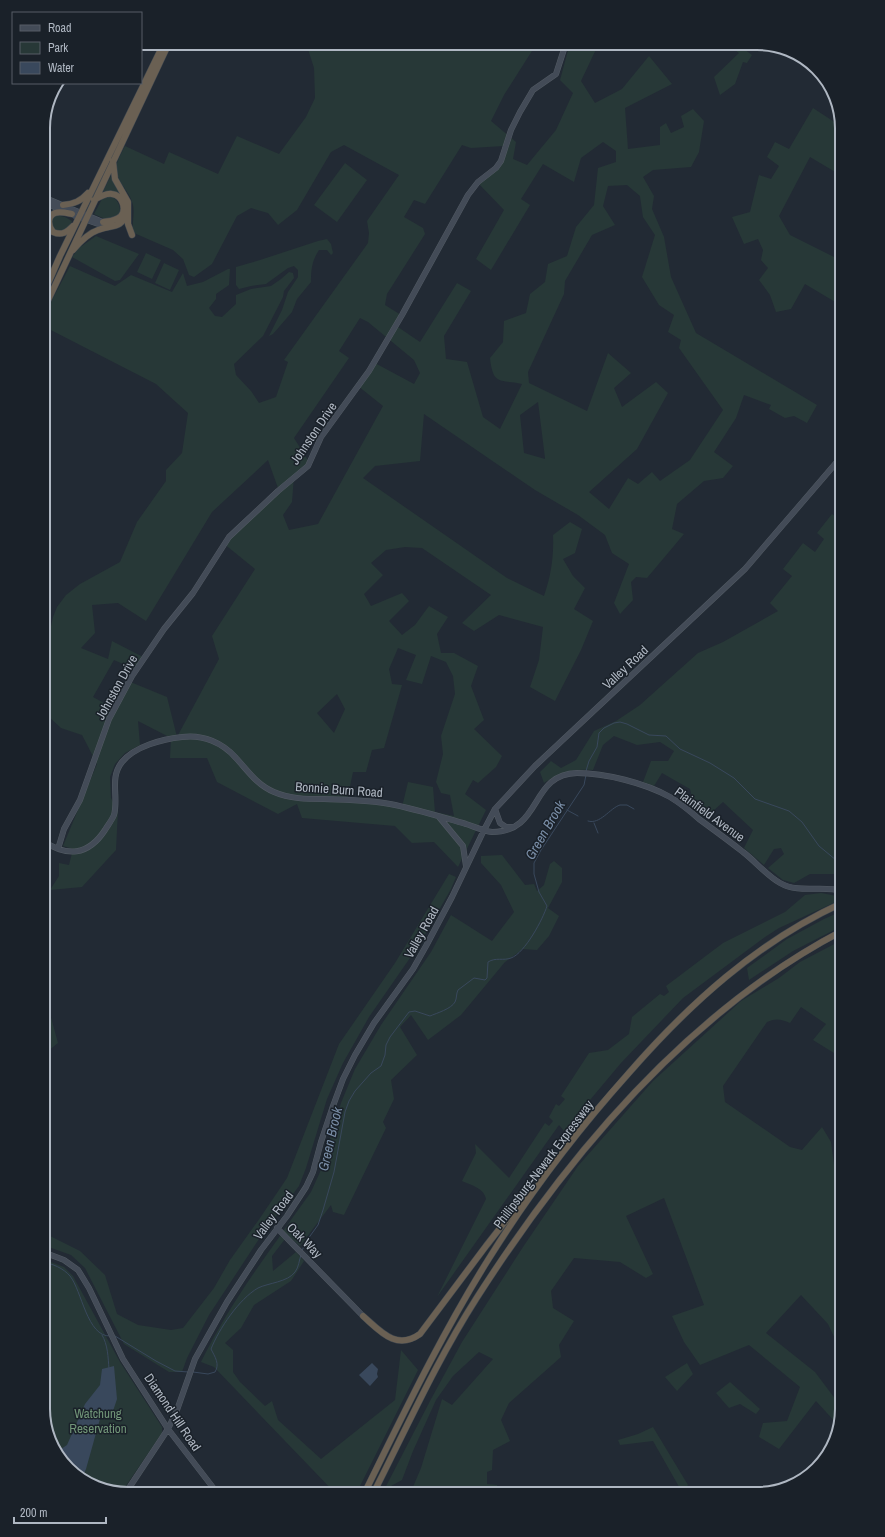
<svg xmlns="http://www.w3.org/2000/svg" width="885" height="1537" font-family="'Archivo Narrow',sans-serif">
  <rect width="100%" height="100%" fill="#222a34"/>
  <path fill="#273837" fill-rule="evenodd" d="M306,43H537L504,95L491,121L516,142L513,159L527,165L556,130L573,93L560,80L570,43H599L581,81L595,103L622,89L649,56L672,84L625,108L628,149L660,145V127L666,123L671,133L684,127L681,116L693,109L704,121L699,152L691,167L653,170L643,177L654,196L652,209L664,237L671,277L696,333L817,405L807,423L794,416L785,418L769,409L771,405L744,395L736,418L714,452L733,466L723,478L704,481L677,504L672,529L684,534L647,578L636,577L631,582L633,600L620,614L614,603L629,564L612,553L605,535L578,515L535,490L424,414L420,461L375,466L363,478L507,578L544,596C551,576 554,556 553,535L570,522L582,529L575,553L563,559L573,576L585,588L574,609L593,621L581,650L555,701L530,687L539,660L543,627L499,615L474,631L462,623L491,595L422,548L405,547L386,550L371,563L383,575L364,594L371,606L402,593L409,601L389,621L402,635L415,625L429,606L448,617L437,634L441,653H454L478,666L471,686L484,720L474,729L502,756L496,767L478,783L473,780L465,794L486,810L458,867L434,842L412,843L395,826L302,818L297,804L278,814L217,782L207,758H170L171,738L138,721L140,745L125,753L115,764L110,777L111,798L118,810L116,850L82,887L50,890L59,876V863L69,865L73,849L63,846L97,764L82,735L61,728L47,715L43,716V663L53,617L57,607L66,595L80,584L120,562L137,522L166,481V470L182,453L188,413L156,384L43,326V317L70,266L115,286L131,275L172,292L183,273L187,286L203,282L228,269H230L229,285L216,294V299L209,308L215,316L222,317L236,304V295L251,289L271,286L281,279L289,272L293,273L294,278L284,291L283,297L263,336L234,364L236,375L251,391L259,403L276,397L288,362L284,360L368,243L369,233L367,221L399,175L344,145L331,152L297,210L278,225L268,213L251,208L237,216L212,264L194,277L189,275L183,259L173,250L134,233C131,224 135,215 133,205C131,191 112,179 117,163C119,157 122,152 125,146L164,164L169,152L218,174L237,136L279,154L306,117L315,98L314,68ZM603,142L616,151V162L598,168L594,205L576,227L567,256L548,264L545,282L530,294L526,313L504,321L503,342L490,358C493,386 500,379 522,384L500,429L483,417L467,362L446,359L444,336L471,291L457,283L420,342L395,325L401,315L385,305L387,294L425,234L423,228L404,217L414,200L425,204L462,145L471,148L504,146L497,164L477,182L504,210L476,259L491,270L530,205L521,199L543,164L574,182L581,158ZM627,185L640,196L643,217L655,235L642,277L659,305L674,315L668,332L681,340L679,348L723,410L690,460L660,481L652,472L638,484L628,478L609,509L589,492L637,449L668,393L656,382L622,407L614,388L631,373L608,353L587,411L529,383L528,372L564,294L565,281L592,235L615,225L603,206L608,186ZM360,318L368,322L414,360L420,373L414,384L373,362L358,386L383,406L318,524L289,530L283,515L292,502L294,476L309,462L294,438L349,358L339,351ZM538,402L545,458V459L524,453L520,415ZM268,460L278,488L223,543L255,569L212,636L219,659L177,737L167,697L128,681L113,708L93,697L114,660L135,669L143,657L112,641L108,659L81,648L95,633L92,605L118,603L146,621L212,512ZM398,648L416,655L406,680L422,684L431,656L446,662L453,676L455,694L441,736L443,754L436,782L441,793L450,795L454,816L435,812L433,787L408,782L402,807L347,801L353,772H366L372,750L384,748L402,685L392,684L389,669ZM337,694L345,709L334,733L317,713Z
    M725,43H748L744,49L752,55L747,63L743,62L735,84L720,95L714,77L739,53Z
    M813,108L842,127V176L810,157L779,216L790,235L836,258L842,255V306L805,284L791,309L776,312L770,295L759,280L768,268L761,260L763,250L758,239L744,244L732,217L750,212L759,175L771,179L779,166L767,157L775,142L789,149Z
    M345,163L367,180L337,222L314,205Z
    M112,174L125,202L114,191H103Z
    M111,196C121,201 125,217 110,219C105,220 99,216 94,214L102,199Z
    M56,215L65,217L72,221L68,229L60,233L51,227L52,218Z
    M96,236L139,254L120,280L115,281L72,257L79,248Z
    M327,239L331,244L333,253L331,255L327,250H319C312,261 311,269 311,282L297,299L292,312L273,334L269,336L282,310L288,292L298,277V270L294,266L288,268L266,284L251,286L239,289L236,285V267L260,260L318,241Z
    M146,253L161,260L152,279L137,272Z
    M164,263L179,270L170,290L155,283Z
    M832,514L842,521V740L835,750L842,767V874H810L794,883L783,880L768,868L784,854L781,848L774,849L764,865L744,848L753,830L723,802L712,812L695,809L690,789L662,773L654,786L643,782L651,761H668L674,751L660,742L637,745L614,736L603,745L593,770C573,769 562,771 544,783L540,772L551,761L561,768L576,760L594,731L616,721L640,705L698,653L723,642L778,611L770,603L792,576L783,569L803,543L815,552L824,539L817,533Z
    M502,855L525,885L534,884L537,891L544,885L550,864L554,861L562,868V882L548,908L559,916L549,936L537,950L523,949L505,962L461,1015L428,1040L411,1015L400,1027L417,1055L391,1080L394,1099L383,1122L386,1128L344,1215L333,1212L331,1205L300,1246L283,1231L311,1192L320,1172L341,1103L355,1069L381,1025L431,952L451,915L492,941L514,912L501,885L481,863V856Z
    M449,874L456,877L451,889L419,945L369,1017L343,1063L327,1099L306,1168L299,1186L259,1239L209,1315L187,1358L182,1372H169L124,1344L85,1268L71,1255L43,1245V1227L46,1234L80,1251L105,1275L117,1314L138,1325L171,1330L183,1328L214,1288L230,1260L260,1218L287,1178L339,1044L395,963Z
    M821,893L842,897V899L779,928L765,937L683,998L621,1063L564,1131L559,1125L437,1297L486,1199C484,1188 471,1185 462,1181L476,1153L475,1144L509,1178L545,1123L549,1126L553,1121L549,1117L556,1104L559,1106L565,1099L561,1096L589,1053L608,1050L629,1034L632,1017L660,994L664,996L669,992L666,986L723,943L785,912L805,895Z
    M842,911V926L793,951L749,980L747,968L787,939L824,919Z
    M842,940V1043H840L834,1053L813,1040L826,1024L801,1007L790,1023C781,1019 776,1018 767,1022L723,1086L725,1102L790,1147L802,1150L822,1127L831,1142L835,1172L842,1175V1346L837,1343L828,1324L801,1295L766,1333L815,1372L842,1408L837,1424L816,1401L779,1449L759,1437L763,1423L787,1421L800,1387L749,1345L700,1365L684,1342L672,1316L704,1305L664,1198L626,1216L653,1274L646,1278L620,1262L574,1258L551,1291L553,1308L574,1321L559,1345L561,1357L509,1403L501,1420L510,1441L493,1450L492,1470L487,1472V1484L497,1485L499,1494H410L421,1468L442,1399L452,1405L493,1359L479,1352L453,1376L436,1400L413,1451L402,1480L391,1486L389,1494H382L430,1401L462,1342L523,1247L578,1166L653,1081L741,1001L779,978L800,962Z
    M49,1010L58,1043L43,1055V1011Z
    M280,1236L285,1239L272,1256L273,1271L296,1252L304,1261L291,1281L254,1305L241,1328L225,1343L233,1350V1372L240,1382L265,1406L272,1401L278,1420L321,1459L395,1400L401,1350L418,1370L356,1494H336L214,1367L201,1362C223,1317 251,1276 280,1236Z
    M43,1259L64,1267L73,1276L120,1362L162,1427V1433L121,1493L81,1480L52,1446L43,1408Z
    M687,1363L693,1374L677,1391L665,1377Z
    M730,1382L760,1409L756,1414L740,1404L729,1408L716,1393Z
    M653,1427L688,1485L682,1492L653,1441L620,1445L618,1440L638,1434Z"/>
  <path fill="#39485c" d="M372,1363L378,1369L377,1374L378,1377L370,1386L359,1375Z
    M114,1366L117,1399L112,1414L100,1419L86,1469L81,1480L68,1465L67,1458L66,1463L58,1454V1451L67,1445L85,1404L100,1385L102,1369Z"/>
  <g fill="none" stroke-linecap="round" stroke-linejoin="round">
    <path stroke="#39485c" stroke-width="1" d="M586,771L589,761L597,747L599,733L604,728L614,723L620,722L627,724L649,735L666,736L680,749L710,763L734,778L755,799L789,811L802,822L819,846L842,865
      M567,810L578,816
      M588,821C600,825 610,808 620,805H627L634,809
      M594,823L598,833
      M302,1251L305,1243L318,1225L323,1210L334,1172L345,1112L349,1101L355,1091L371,1073L381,1066L385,1055L386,1045L390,1037L409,1012L415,1011L430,1016C437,1013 451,1009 455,1002C457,998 456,994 458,990L474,978L485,980L487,978L488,962C496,957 503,961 511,958C525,953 543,919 547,906L539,892L534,874V863L541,850L584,785L586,775
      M43,1262C53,1264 63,1268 70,1276C82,1291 87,1337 110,1336
      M102,1335C108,1345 108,1357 109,1369
      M115,1336L156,1361L175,1371L188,1372
      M193,1372L208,1374L215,1372C220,1364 215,1357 211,1349C219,1329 239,1299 258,1288C268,1283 288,1282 295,1272C299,1267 299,1260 301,1255"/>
    <defs>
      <path id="secondary" d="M43,197L105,223
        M43,202L66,212
        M75,216L107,227
        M495,809L500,823L506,827H512
        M439,817L463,846L466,866
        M43,841C67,857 88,856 105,830C108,825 112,820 114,815C119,797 109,778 122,762C135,746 163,739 182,737C203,734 223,743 236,758C248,771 257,785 274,792C290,799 307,799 324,799C346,800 369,800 390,804C416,809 441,817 466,824C475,827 484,831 492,832C543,832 529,774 577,773C605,773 645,783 670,797C680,803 690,811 699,819C714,830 728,840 743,852C755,861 766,875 780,883C799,894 822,885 842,891
        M58,849L64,829L80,800L109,719L132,676L164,629L193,593L229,537L278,491L308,466L321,437L369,371L402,315L468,195L478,182L496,168L501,161L511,130L520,112L533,90L556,74L566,43
        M277,1228L363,1316
        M43,1252L64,1260L78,1270L89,1288L123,1359L168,1429L218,1494
        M125,1494L168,1429L177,1410L195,1359L227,1302L261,1250L287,1216L306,1187L313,1172L321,1142L333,1106L343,1079L355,1055L374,1023L413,969L426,946L452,897L484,830L495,809L535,766L745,569L842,456"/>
      <path id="highway" d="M113,161L115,179L128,202V224L132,235
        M94,200C99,197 106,193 112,194C122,195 127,209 121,216C116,221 109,221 103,222
        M63,205C74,204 81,201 88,193
        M72,214C67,213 60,211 55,213C47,216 48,226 53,232C62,236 67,232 73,226
        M73,250C79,243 89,233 98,230C113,224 120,230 127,213
        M43,295L60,256L164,43
        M43,311L169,43
        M363,1316C380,1331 396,1351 420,1334L486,1246L530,1190
        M364,1494C403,1415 441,1335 488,1260C529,1194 576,1132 628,1074C689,1004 757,942 842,903
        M373,1494C406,1429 437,1360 476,1299C568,1155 689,1011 842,931"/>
    </defs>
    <use href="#secondary" stroke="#525a63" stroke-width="6"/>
    <use href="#highway" stroke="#3f474f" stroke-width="7"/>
    <use href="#secondary" stroke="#434b57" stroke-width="5"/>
    <use href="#highway" stroke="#6a6053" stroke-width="6"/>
  </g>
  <g text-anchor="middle" stroke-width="3" stroke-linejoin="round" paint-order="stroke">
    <g font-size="13" fill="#afb7c2" stroke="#1a2129">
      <text transform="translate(313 433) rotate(-56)" y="5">Johnston Drive</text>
      <text transform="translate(625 667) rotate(-43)" y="5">Valley Road</text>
      <text transform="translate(116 687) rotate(-61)" y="5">Johnston Drive</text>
      <text transform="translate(339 789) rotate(4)" y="5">Bonnie Burn Road</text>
      <text transform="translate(710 814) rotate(36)" y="5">Plainfield Avenue</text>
      <text transform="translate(421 932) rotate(-61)" y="5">Valley Road</text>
      <text transform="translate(543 1164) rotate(-53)" y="5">Phillipsburg-Newark Expressway</text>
      <text transform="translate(273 1215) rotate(-53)" y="5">Valley Road</text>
      <text transform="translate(305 1240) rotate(45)" y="5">Oak Way</text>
      <text transform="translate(173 1412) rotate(56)" y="5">Diamond Hill Road</text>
    </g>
    <g font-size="13" fill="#719578" stroke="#1a2129">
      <text x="98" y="1418">Watchung<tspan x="98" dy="15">Reservation</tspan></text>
    </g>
    <g font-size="14" font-style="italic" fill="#7a8ea7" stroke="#1a2129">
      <text transform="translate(545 830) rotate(-60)" y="5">Green Brook</text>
      <text transform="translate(330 1139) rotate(-77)" y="5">Green Brook</text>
    </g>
  </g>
  <path d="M0 0H885V1537H0ZM128 50H757A78 78 0 0 1 835 128V1409A78 78 0 0 1 757 1487H128A78 78 0 0 1 50 1409V128A78 78 0 0 1 128 50Z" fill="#1a2129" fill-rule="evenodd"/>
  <path fill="none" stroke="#afb7c2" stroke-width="2" d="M128 50H757A78 78 0 0 1 835 128V1409A78 78 0 0 1 757 1487H128A78 78 0 0 1 50 1409V128A78 78 0 0 1 128 50Z"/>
  <rect x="12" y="12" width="130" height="72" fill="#1a2129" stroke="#565d66"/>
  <rect x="20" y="25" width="20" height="6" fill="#434b57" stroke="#565d66"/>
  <text x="48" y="32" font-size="12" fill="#afb7c2">Road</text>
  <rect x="20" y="42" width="20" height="12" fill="#273837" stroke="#565d66"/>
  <text x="48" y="52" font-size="12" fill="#afb7c2">Park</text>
  <rect x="20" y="62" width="20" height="12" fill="#39485c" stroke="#565d66"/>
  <text x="48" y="72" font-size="12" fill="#afb7c2">Water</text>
  <path d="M14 1517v6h92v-6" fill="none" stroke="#afb7c2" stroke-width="2"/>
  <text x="20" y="1517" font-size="12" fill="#afb7c2" stroke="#1a2129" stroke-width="3" paint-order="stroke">200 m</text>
</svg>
